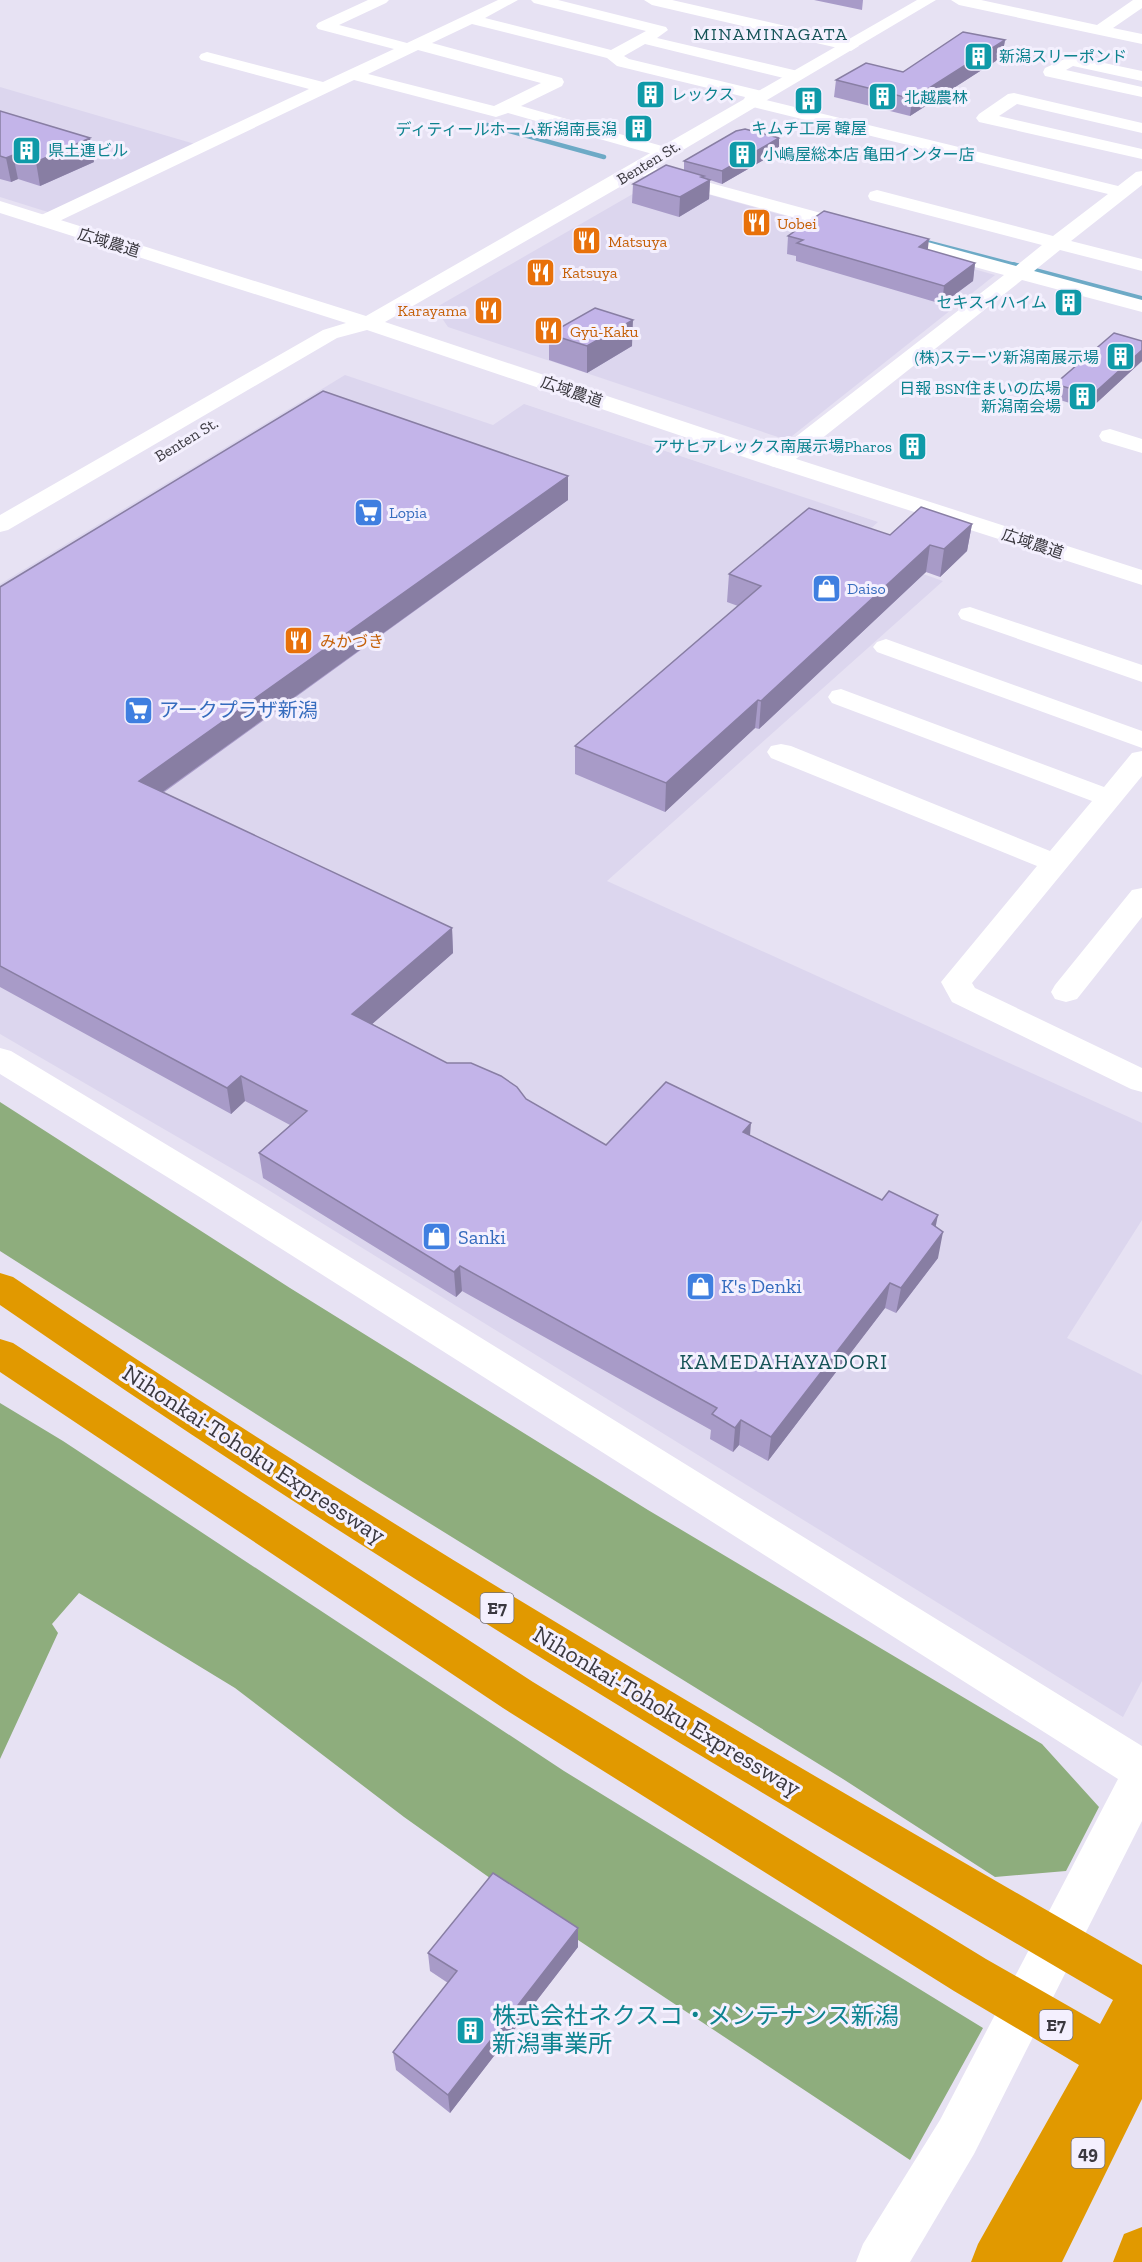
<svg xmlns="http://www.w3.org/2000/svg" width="1142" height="2262" font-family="'Zilla Slab','Noto Sans JP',serif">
  <rect width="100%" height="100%" fill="#e7e2f3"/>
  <path fill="#dcd6ee" d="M0,87L195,144L51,213L0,197Z
    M657,180L995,275L787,440L448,327L435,308Z
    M345,375L493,425L524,404L878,522L849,548L943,581L607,881L1142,1123V1220L1067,1338L1142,1375V1681L1123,1717L257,1183L0,1034V584Z"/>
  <path fill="#8ead7d" d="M0,1102L290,1288L648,1510L1042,1744L1099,1807L1066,1871L995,1877L843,1779L363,1482L0,1251Z
    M0,1403L63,1441L564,1771L983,2028L910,2160L569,1934L404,1817L235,1688L79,1593L52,1624L58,1633L0,1759Z"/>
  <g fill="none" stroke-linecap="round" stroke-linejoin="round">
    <path stroke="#6daac6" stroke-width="4.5" d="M487,125L604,157
      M926,242L1019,266"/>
    <path stroke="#6daac6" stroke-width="6" d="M1013,265L1142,299"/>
    <path fill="#fff" fill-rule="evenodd" d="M368,0H389L386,3L339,25L407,43L498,0H518L485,18L611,50L646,31L534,3L531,0H558L666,27L668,30L657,38L802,72L804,76L796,81L645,44L624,56L629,59L766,92L768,96L766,100L1118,186L1136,172L1142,171V185L1071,241L1142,259V271L1060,250L1034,271L1142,300V312L1022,280L787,466L779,468L771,466L768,461L771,456L1004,275L632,173L629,169L632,165H644L1016,266L1042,245L870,200L868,196L870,192L877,190L1053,236L1108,194L745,105L743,101L745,97L617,66L607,58L472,24L432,43L562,78L564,82L562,86L521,106L669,148L672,152L669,156L663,157L508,113L496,117L354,80L51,225H37L35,221L37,217L309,89L201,60L199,57L201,54L207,52L323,82L394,49L318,29L316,26L318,23ZM418,50L541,83L494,106L368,74Z
      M644,0H672L851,41L859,46L851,51L652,5Z
      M951,0H981L1097,25L1133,0H1142V8L1113,28L1142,34V44L959,5Z
      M1071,56L1142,71V81L1073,66L1066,70L1142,87V97L1045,76L1043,72L1045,68Z
      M1014,93L1142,123V133L1017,104L999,116L1142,149V159L979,122L976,118L979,114L1008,94Z
      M1110,429L1142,439V453L1102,441L1099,436L1102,431Z
      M970,607L1142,665V682L961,619L958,614L961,609Z
      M886,639L1142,731V748L877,652L873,647L877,642Z
      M841,689L1104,787L1132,753L1142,751V776L972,983L975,988L1142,1068V1092L1131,1089L952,1002L941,982L1037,866L771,758L767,752L771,746L781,744L791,746L1050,851L1092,801L832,703L828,697L832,691Z
      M1142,888V917L1077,999L1066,1002L1055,999L1051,992L1055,985L1132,890Z
      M0,1048L11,1051L222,1178L1142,1746V1821L974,2154L910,2262H856L863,2244L940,2120L1118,1779L198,1196L0,1074Z"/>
    <path fill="#fff" fill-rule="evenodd" d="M917,0H936L644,173L385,322L787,456L1142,570V585L771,466L367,330L337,338L8,530L0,532V515L323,330L346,323L0,213V201L366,316Z"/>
    <path fill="#e19900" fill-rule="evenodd" d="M0,1273L13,1277C378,1524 760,1746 1142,1965V2099L1062,2262H971L978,2244L1079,2065L954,1991L503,1708L0,1372V1339L13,1343L533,1682L986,1959L1100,2024L1113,2000C736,1780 360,1554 0,1305Z
      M1142,2227V2262H1113L1124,2234Z"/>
  </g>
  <path fill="#a89bc8" d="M814,0H863L862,10Z
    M1005,40L1002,57L910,116L834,97L836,80L903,72Z
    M0,111L94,162L40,186L18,179L11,182L0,179Z
    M779,138V151L722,184L710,180L709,199L679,217L632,203L633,184L684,170V161Z
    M788,236L928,250L975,263L973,281L942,304L796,261V256L787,254Z
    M549,334L632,346L587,373L549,360Z
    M1142,341V361L1090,409L1053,398L1055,384Z
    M568,476V500L163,793L452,928L453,953L372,1024L447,1063L526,1099L606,1145L750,1136L936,1227L938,1258L896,1313L885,1308L768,1461L739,1445L733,1452L710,1439L711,1430L462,1291L456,1297L263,1178L259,1153L290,1125L245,1101L231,1114L0,987V587Z
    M972,524L967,551L940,577L926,572L759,729L755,728L665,812L575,774V746L738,606L727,602L729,574L890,535Z
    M578,1928V1947L450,2113L396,2070L393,2052L448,1983L430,1971L428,1953Z"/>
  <path fill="#887ea3" d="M1005,40L1002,57L910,116L912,99Z
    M90,138L94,162L40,186L36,162Z
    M779,138V151L722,184V171Z
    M13,155L18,179L11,182L6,158Z
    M704,176L703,184L710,180L709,199L679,217L680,197L701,177Z
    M929,239L927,257L919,247Z
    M975,263L973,281L942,304L944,286Z
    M633,320L632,346L587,373V346Z
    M1142,350V361L1090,409L1092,395Z
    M568,476V500L143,806L139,781Z
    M972,524L967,551L940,577L944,549Z
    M930,545L926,572L759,729L761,701Z
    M758,700L755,728L665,812L666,783Z
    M452,928L453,953L354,1040L352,1014Z
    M241,1076L245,1101L231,1114L227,1088Z
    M751,1123L749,1148L743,1132Z
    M938,1215L933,1240L932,1224Z
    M943,1232L938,1258L896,1313L901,1288Z
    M460,1266L462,1291L456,1297L454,1272Z
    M890,1283L885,1308L768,1461L771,1437Z
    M741,1420L739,1445L733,1452L735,1428Z
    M578,1928V1947L450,2113L448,2095Z"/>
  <path fill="#c3b4e9" stroke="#887ea3" stroke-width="1.5" d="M963,32L1005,40L912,99L836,80L866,63L903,72Z
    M0,111L90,138L36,162L13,155L6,158L0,156Z
    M745,129L779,138L722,171L684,161L736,131Z
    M666,165L704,176L701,177L710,180L680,197L633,184Z
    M824,211L929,239L919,247L975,263L944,286L797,243L803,240L788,236Z
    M595,308L633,320L587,346L549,334Z
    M1114,333L1142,341V350L1092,395L1055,384Z
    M323,391L568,476L139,781L452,928L352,1014L447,1063H471L501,1076L517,1087L526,1099L606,1145L666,1082L751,1123L743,1132L882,1200L889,1191L938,1215L932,1224L943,1232L901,1288L890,1283L771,1437L741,1420L735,1428L712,1414L717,1408L460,1266L454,1272L259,1153L307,1111L241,1076L227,1088L0,966V587Z
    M921,507L972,524L944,549L930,545L761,701L758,700L666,783L575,746L761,586L729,574L809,508L890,535Z
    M493,1873L578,1928L448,2095L393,2052L457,1971L428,1953Z"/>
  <defs>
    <symbol id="building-square" viewBox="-11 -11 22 22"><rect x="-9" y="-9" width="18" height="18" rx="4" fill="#0f9aa8" stroke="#f4f0fe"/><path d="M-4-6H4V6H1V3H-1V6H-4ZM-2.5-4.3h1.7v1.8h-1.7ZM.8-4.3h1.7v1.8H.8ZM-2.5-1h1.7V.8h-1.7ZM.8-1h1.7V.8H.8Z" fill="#fff"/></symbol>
    <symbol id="restaurant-square" viewBox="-11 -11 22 22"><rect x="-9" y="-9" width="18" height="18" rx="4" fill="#e8710a" stroke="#f4f0fe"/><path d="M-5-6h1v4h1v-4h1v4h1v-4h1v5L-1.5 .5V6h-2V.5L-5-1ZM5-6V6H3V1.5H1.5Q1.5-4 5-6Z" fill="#fff"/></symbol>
    <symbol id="supermarket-square" viewBox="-11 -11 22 22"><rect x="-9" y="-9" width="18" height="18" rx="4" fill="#3f7fe0" stroke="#f4f0fe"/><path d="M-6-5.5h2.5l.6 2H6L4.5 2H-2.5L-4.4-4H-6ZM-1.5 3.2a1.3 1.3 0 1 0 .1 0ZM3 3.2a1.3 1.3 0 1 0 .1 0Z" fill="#fff"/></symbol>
    <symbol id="shop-square" viewBox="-11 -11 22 22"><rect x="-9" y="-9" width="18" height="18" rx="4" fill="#3f7fe0" stroke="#f4f0fe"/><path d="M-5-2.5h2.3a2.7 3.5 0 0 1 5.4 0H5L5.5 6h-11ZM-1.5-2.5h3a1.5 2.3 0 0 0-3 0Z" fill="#fff"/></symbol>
  </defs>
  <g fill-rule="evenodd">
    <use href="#building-square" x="962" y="40" width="33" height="33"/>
    <use href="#building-square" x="634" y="78" width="33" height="33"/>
    <use href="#building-square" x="866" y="80" width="33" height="33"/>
    <use href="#building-square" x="792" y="84" width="33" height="33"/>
    <use href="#building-square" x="622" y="112" width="33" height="33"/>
    <use href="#building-square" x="10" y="134" width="33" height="33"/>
    <use href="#building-square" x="726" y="138" width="33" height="33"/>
    <use href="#restaurant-square" x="740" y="206" width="33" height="33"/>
    <use href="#restaurant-square" x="570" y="224" width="33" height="33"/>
    <use href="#restaurant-square" x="524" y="256" width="33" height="33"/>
    <use href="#building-square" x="1052" y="286" width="33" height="33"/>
    <use href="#restaurant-square" x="472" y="294" width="33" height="33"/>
    <use href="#restaurant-square" x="532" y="314" width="33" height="33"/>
    <use href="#building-square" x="1104" y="340" width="33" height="33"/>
    <use href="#building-square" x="1066" y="380" width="33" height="33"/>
    <use href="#building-square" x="896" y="430" width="33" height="33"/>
    <use href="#supermarket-square" x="352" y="496" width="33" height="33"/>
    <use href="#shop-square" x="810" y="572" width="33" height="33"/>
    <use href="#restaurant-square" x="282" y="624" width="33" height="33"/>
    <use href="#supermarket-square" x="122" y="694" width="33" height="33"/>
    <use href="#shop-square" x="420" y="1220" width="33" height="33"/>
    <use href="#shop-square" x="684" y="1270" width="33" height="33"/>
    <use href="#building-square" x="454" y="2014" width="33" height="33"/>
  </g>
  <g text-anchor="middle" stroke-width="6" stroke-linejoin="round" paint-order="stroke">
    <g font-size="16" fill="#0d838f" stroke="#f4f0fe" text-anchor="start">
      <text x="999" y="62">新潟スリーポンド</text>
      <text x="671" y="100">レックス</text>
      <text x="904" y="103">北越農林</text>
      <text x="809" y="134" text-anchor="middle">キムチ工房 韓屋</text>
      <text x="617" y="135" text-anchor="end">ディティールホーム新潟南長潟</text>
      <text x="48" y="156">県土連ビル</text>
      <text x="763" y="160">小嶋屋総本店 亀田インター店</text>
      <text x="1047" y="308" text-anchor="end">セキスイハイム</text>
      <text x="1099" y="363" text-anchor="end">(株)ステーツ新潟南展示場</text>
      <text x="1061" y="394" text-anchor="end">日報 BSN住まいの広場<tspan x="1061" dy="18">新潟南会場</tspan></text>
      <text x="892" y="452" text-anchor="end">アサヒアレックス南展示場Pharos</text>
    </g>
    <g font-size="16" fill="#3b3940" stroke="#f4f0fe">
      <text transform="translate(648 162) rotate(-31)" y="6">Benten St.</text>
      <text transform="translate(109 242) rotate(17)" y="6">広域農道</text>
      <text transform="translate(572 391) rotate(19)" y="6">広域農道</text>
      <text transform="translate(186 439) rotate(-31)" y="6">Benten St.</text>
      <text transform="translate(1033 543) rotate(18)" y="6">広域農道</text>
    </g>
    <g font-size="16" fill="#c56008" stroke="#f4f0fe" text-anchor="start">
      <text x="777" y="229">Uobei</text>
      <text x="608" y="247">Matsuya</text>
      <text x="562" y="278">Katsuya</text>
      <text x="467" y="316" text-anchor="end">Karayama</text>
      <text x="570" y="337">Gyū-Kaku</text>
      <text x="320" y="647">みかづき</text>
    </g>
    <g font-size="16" fill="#366cbe" stroke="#f4f0fe" text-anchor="start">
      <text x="389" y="518">Lopia</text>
      <text x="847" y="594">Daiso</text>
    </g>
    <g font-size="18" letter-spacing="1.5" fill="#165357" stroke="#f4f0fe">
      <text x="771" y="40">MINAMINAGATA</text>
    </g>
    <g fill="#f4f0fe" stroke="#727079" stroke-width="1.5">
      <rect x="480.5" y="1593" width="33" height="30" rx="4.5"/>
      <rect x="1039.5" y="2010" width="33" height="30" rx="4.5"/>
      <rect x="1071.5" y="2138" width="33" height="30" rx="4.5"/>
    </g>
    <g font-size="18" font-weight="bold" fill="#3b3940">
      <text x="497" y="1614">E7</text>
      <text x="1056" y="2031">E7</text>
      <text x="1088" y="2159">49</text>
    </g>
    <g font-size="20" fill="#366cbe" stroke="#f4f0fe" text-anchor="start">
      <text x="159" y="717">アークプラザ新潟</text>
      <text x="458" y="1244">Sanki</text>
      <text x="721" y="1293">K's Denki</text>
    </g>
    <g font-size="21" letter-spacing="1.5" fill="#165357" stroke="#f4f0fe">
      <text x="784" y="1369">KAMEDAHAYADORI</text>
    </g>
    <g font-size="24" fill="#3b3940" stroke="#f4f0fe">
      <text transform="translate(254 1454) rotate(33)" y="8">Nihonkai-Tohoku Expressway</text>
      <text transform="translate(667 1711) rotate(31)" y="8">Nihonkai-Tohoku Expressway</text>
    </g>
    <g font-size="24" fill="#0d838f" stroke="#f4f0fe" text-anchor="start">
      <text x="492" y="2024">株式会社ネクスコ・メンテナンス新潟<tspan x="492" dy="28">新潟事業所</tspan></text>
    </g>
  </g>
</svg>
